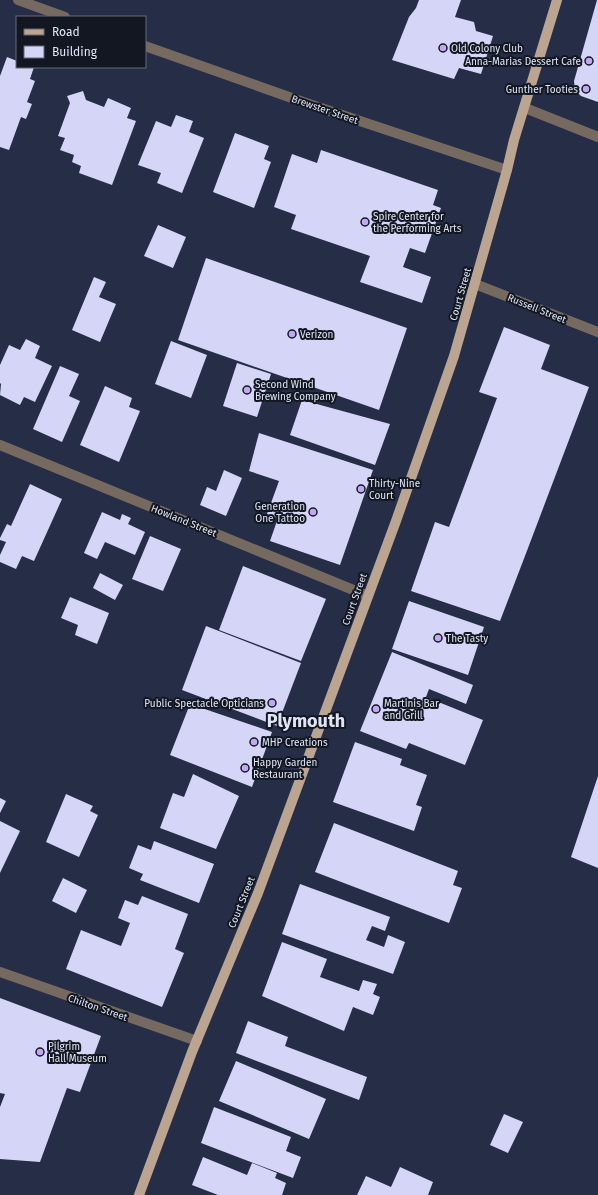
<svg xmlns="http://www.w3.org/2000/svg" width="598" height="1195" font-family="'Fira Sans',sans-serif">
  <rect width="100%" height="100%" fill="#262e47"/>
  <path fill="#d4d5f7" d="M419,0H461L455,17L474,22L476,31L493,36L481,74L459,68L454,79L392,60L409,17L416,8Z
    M597,0H598V102L581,96L575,90L574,81Z
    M7,57L17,61V67H34L30,79L35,81L27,102L32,104L26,119L21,117L9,150L0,147V76Z
    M83,91L86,100L104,107L108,98L131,108L127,118L136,121L112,185L79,173L81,166L72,162L74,155L60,150L65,138L58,136L70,103L67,96Z
    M176,115L193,121L189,132L204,138L182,193L157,183L161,173L138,165L156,121L171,127Z
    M235,133L269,146L264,159L271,162L254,208L213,192Z
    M321,150L438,190L433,205L441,208L425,253L410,248L403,267L431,277L422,303L360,282L370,256L291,229L296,215L274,207L292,154L317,163Z
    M158,225L186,237L173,268L144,256Z
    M206,258L407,328L379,410L178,340Z
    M94,277L106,282L99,297L116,304L100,342L72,330Z
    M504,327L550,345L541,369L589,387L525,556L500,621L411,591L435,522L449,527L497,398L479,392Z
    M26,339L40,346L35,358L52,366L35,402L24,397L20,405L0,395L1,384L0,383V365L9,345L20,350Z
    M171,341L207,355L191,398L155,384Z
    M237,363L271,374L257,417L223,406Z
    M60,366L79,374L69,396L80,401L62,442L33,429Z
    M105,386L132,398L129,407L140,411L119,462L80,445Z
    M302,400L390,424L375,465L290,435Z
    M259,433L373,470L340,565L270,541L278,518L267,514L279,481L249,471Z
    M224,470L242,478L226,516L200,505L207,487L216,491Z
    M30,484L62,499L34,561L22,556L16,569L0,562V555L6,542L0,540V538L7,524L11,526Z
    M102,512L120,520L122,514L131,518L128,524L145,532L135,555L105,542L97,559L84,553Z
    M150,536L181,549L163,591L132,579Z
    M243,566L326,599L301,661L219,630Z
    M100,573L123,585L115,600L93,588Z
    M70,597L109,613L97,644L75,635L78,625L61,618Z
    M409,601L484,627L468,675L392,649Z
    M206,626L301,663L277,726L182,690Z
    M392,652L473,685L466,704L429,689L426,697L483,720L465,765L409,743L406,749L360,731Z
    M190,704L272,732L252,787L170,755Z
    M355,742L402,759L400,765L427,775L416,805L422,807L414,831L333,802Z
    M193,774L239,796L216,849L160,828L173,793L184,797Z
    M598,776V868L571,857Z
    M66,794L93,806L90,811L98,815L79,857L46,842Z
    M0,798L6,801L0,813Z
    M0,821L20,831L0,873Z
    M334,823L458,871L453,885L462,888L449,923L315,872Z
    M154,841L214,864L199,903L140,880L143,874L129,868L138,845L151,850Z
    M63,878L87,890L76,913L52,901Z
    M300,884L390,917L385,931L372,926L366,940L384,947L388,935L405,942L393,974L282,934Z
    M142,896L188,914L175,949L184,953L162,1007L66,969L81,930L121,946L130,923L118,918L125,900L138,905Z
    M282,942L327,959L320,977L359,991L363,980L377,984L373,994L380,997L373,1015L353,1007L344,1031L262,996Z
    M0,998L101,1036L80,1092L67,1088L40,1162L0,1159V1107L5,1094L0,1093Z
    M248,1021L288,1037L285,1046L367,1077L359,1100L236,1053Z
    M236,1061L326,1099L309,1139L219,1101Z
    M214,1107L291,1137L286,1151L301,1157L293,1178L201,1143Z
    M504,1114L523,1122L508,1153L490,1145Z
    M203,1157L247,1175L252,1163L277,1173L275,1178L286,1183L282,1195H218L192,1185Z
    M400,1167L433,1182L428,1195H357L366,1176L391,1187Z"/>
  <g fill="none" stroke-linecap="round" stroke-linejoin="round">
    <path stroke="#766a60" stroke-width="10" d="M18,0L65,17
      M145,46L306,103L507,170
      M525,108L598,137
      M475,284L598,332
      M0,445L368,596
      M0,972L197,1041"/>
    <path stroke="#bba490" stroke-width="10" d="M139,1195L192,1052L258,893L396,521L454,356L507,170L514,140L557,0"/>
  </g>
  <g fill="#c1a8f3" stroke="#131722" stroke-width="1.5">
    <circle cx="443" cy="48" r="4"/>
    <circle cx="589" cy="61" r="4"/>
    <circle cx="586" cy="89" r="4"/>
    <circle cx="365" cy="222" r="4"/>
    <circle cx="292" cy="334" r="4"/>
    <circle cx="247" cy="390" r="4"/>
    <circle cx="361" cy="489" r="4"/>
    <circle cx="313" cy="512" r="4"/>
    <circle cx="438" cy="638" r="4"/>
    <circle cx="272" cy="703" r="4"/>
    <circle cx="376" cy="709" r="4"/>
    <circle cx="254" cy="742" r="4"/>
    <circle cx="245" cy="768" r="4"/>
    <circle cx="40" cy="1052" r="4"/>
  </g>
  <g text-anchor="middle" stroke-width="4" stroke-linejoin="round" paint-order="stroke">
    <g font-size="10" fill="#e0e6f6" stroke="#131722" text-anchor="start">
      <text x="451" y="52">Old Colony Club</text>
      <text x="581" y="65" text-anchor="end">Anna-Marias Dessert Cafe</text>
      <text x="578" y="93" text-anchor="end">Gunther Tooties</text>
      <text x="373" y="220">Spire Center for<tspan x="373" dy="12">the Performing Arts</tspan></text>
      <text x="300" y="338">Verizon</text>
      <text x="255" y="388">Second Wind<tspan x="255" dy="12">Brewing Company</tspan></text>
      <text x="369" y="487">Thirty-Nine<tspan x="369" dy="12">Court</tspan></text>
      <text x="305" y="510" text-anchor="end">Generation<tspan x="305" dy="12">One Tattoo</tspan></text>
      <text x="446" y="642">The Tasty</text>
      <text x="264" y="707" text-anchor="end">Public Spectacle Opticians</text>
      <text x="384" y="707">Martinis Bar<tspan x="384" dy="12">and Grill</tspan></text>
      <text x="262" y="746">MHP Creations</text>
      <text x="253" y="766">Happy Garden<tspan x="253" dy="12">Restaurant</tspan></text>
      <text x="48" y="1050">Pilgrim<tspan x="48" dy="12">Hall Museum</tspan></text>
    </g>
    <g font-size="10" fill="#e0e6f6" stroke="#131722">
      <text transform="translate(325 109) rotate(19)" y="4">Brewster Street</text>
      <text transform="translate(460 294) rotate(-74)" y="4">Court Street</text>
      <text transform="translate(537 308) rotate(22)" y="4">Russell Street</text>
      <text transform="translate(184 520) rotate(22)" y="4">Howland Street</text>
      <text transform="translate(354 599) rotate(-70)" y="4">Court Street</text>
      <text transform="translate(241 902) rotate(-68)" y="4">Court Street</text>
      <text transform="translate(98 1007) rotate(19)" y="4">Chilton Street</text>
    </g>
    <g font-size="18" font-weight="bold" fill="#e0e6f6" stroke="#131722">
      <text x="306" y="727">Plymouth</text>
    </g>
  </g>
  <rect x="16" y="16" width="130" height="52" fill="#131722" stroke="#656a77"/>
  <rect x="24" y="29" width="20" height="6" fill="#bba490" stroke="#656a77"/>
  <text x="52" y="36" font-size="12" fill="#e0e6f6">Road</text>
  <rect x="24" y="46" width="20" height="12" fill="#d4d5f7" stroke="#656a77"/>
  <text x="52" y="56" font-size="12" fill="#e0e6f6">Building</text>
</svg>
